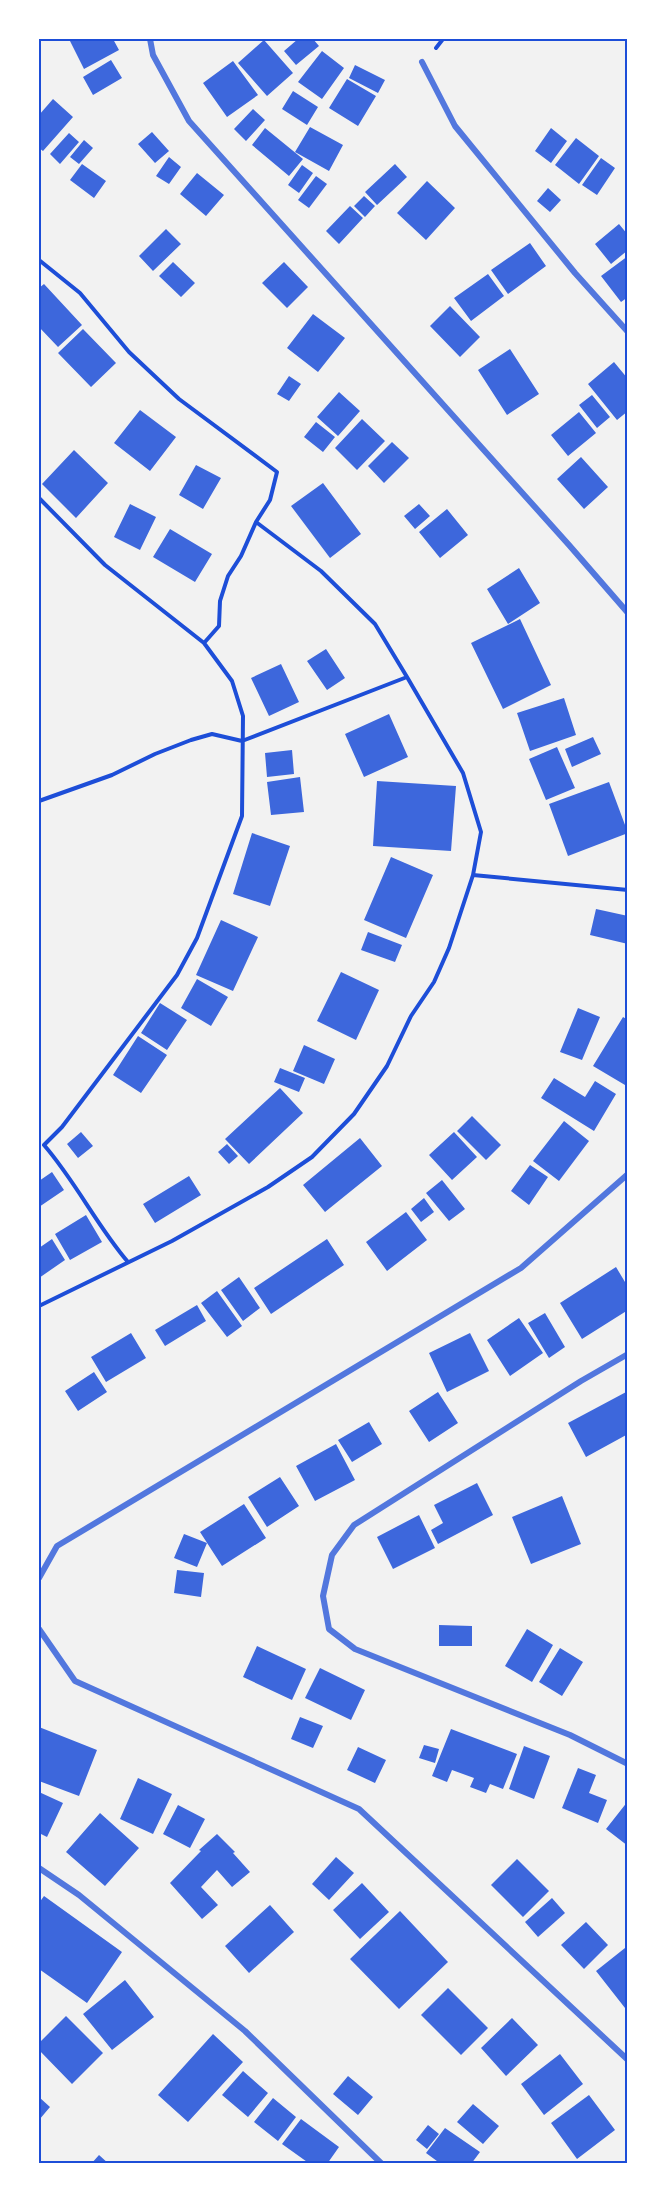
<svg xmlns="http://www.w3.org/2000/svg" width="667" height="2203" font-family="'Titillium Web',sans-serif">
  <rect width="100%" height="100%" fill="#f2f2f2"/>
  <path fill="#3d67dc" d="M69,39H113L119,50L84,69Z
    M298,39H313L319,46L296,65L284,51Z
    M264,40L293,73L267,96L238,63Z
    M322,51L344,68L322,99L298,82Z
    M111,60L122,78L93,95L83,77Z
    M233,61L258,95L227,117L203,83Z
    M355,65L385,80L378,93L349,78Z
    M347,79L376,96L358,126L329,108Z
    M293,91L318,107L307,125L282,109Z
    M53,99L73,117L43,151L39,148V115Z
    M253,109L265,120L246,141L234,129Z
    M310,127L343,145L329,171L295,152Z
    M265,128L303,159L289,176L252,145Z
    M551,128L567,141L551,163L535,151Z
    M152,132L169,151L155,163L138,144Z
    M69,133L79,142L60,164L50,154Z
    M576,138L599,156L579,184L555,165Z
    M84,140L93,148L79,164L70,157Z
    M169,157L181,167L169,184L156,176Z
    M601,158L615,168L597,195L582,185Z
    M82,164L106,181L94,198L70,180Z
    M395,164L407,177L377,205L365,192Z
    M302,165L313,173L299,193L288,185Z
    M197,173L224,195L206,216L180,194Z
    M316,176L327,184L309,208L298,200Z
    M427,181L455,208L426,240L397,213Z
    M548,188L561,200L550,212L537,201Z
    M364,196L375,206L365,217L354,206Z
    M350,206L363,218L339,244L326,231Z
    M619,224L628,235V250L611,264L595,244Z
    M166,229L181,244L153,271L139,256Z
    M530,243L546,266L508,294L491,270Z
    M628,256V297L621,302L601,276Z
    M173,262L195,283L181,297L159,276Z
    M284,262L308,287L287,308L262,283Z
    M488,274L504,296L471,321L454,298Z
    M44,284L82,325L58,347L39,327V288Z
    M450,306L480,337L460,357L430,326Z
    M313,314L345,338L318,372L287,348Z
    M83,329L116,363L91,387L58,353Z
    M510,349L539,394L507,415L478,370Z
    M614,362L628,379V411L617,420L588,384Z
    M289,376L301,384L289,401L277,394Z
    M339,392L360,411L338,436L317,417Z
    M592,395L610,417L597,428L579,405Z
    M140,410L176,437L150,471L114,443Z
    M579,412L596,433L568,456L551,435Z
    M362,419L385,441L357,470L335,448Z
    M316,422L335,437L323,452L304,437Z
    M392,442L409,458L384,483L368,466Z
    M74,450L108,483L76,518L42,484Z
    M581,457L608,487L584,509L557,479Z
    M196,465L221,478L203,509L179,495Z
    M323,483L361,534L330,558L291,506Z
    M130,504L156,517L140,550L114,537Z
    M419,504L430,516L415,529L404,516Z
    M447,509L468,535L440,558L419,532Z
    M170,529L212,554L195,582L153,557Z
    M519,568L540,603L508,624L487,589Z
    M520,619L551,685L503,709L471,643Z
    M326,649L345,678L327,690L307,661Z
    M281,664L299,702L269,716L251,678Z
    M564,698L576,735L530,751L517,713Z
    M389,714L408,757L364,777L345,734Z
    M593,737L601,754L572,767L565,749Z
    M557,747L575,788L546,800L529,759Z
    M292,750L294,774L267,777L265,753Z
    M300,777L304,812L271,815L267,782Z
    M377,781L456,786L451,851L373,846Z
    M609,782L628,833L568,856L549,804Z
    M252,833L290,846L270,906L233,894Z
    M391,857L433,875L406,938L364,920Z
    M596,909L628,916V944L590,935Z
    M221,920L258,937L233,991L196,975Z
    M368,932L402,945L395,962L361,950Z
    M341,972L379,990L356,1040L317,1021Z
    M197,979L228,997L211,1026L181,1008Z
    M160,1003L187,1020L167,1050L141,1033Z
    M578,1008L600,1017L582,1060L560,1052Z
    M623,1017L628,1020V1079L625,1085L593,1066Z
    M138,1036L167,1055L141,1093L113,1075Z
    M304,1045L335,1059L324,1084L293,1071Z
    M280,1068L305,1078L299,1092L274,1082Z
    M554,1078L585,1097L595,1081L616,1094L594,1131L541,1098Z
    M280,1088L303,1113L249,1164L225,1139Z
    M472,1116L501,1145L486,1160L457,1131Z
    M564,1121L589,1141L559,1181L533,1161Z
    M81,1132L93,1146L78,1158L67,1144Z
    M454,1132L477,1157L452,1180L429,1155Z
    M360,1138L382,1166L325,1212L303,1185Z
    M227,1144L238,1156L229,1164L218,1152Z
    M530,1165L548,1177L529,1205L511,1191Z
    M52,1172L64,1190L39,1207V1181Z
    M189,1176L201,1195L155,1223L143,1204Z
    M442,1180L465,1209L449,1221L426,1193Z
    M424,1198L434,1212L421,1222L411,1209Z
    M406,1212L427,1240L387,1271L366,1242Z
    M86,1215L102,1242L70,1260L55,1234Z
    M52,1239L65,1260L39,1278V1248Z
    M327,1239L344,1265L271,1314L254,1288Z
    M616,1267L628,1287V1310L582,1339L560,1303Z
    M239,1277L260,1308L243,1321L221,1290Z
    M217,1291L242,1326L227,1337L201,1303Z
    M197,1305L206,1321L165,1346L155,1330Z
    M545,1313L565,1347L549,1358L528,1323Z
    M519,1318L543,1353L510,1376L487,1340Z
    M131,1333L146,1358L106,1382L91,1357Z
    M470,1333L489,1371L447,1392L429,1353Z
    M94,1372L107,1392L78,1411L65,1391Z
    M628,1391V1434L586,1457L568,1423Z
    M438,1392L458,1423L429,1442L409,1411Z
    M369,1422L382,1444L352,1462L338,1440Z
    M336,1444L355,1480L315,1501L296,1466Z
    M280,1477L299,1506L267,1527L248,1497Z
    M477,1483L493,1515L438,1544L431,1530L443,1523L434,1505Z
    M562,1496L581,1544L531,1564L512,1517Z
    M244,1504L266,1538L222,1566L200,1532Z
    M419,1515L435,1548L393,1569L377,1537Z
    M184,1534L207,1543L197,1567L174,1558Z
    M177,1570L204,1573L201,1597L174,1593Z
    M439,1625L472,1626V1646H439Z
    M527,1629L553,1645L532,1682L505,1666Z
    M257,1646L306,1669L292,1700L243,1677Z
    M560,1648L583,1662L562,1696L539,1682Z
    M320,1668L365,1690L351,1720L305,1698Z
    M300,1717L323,1726L313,1748L291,1739Z
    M39,1727L97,1750L79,1796L39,1781Z
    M451,1729L517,1754L503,1789L490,1784L486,1793L470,1787L474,1778L452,1770L447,1782L432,1776Z
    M424,1745L439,1749L435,1763L419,1758Z
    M524,1746L550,1756L534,1799L509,1789Z
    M358,1747L386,1760L375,1783L347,1770Z
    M578,1768L596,1775L589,1793L607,1800L598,1823L562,1808Z
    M138,1778L172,1794L153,1834L120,1819Z
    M39,1792L63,1803L47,1837L39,1833Z
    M628,1801V1846L606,1829Z
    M178,1805L205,1819L190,1848L163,1834Z
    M100,1813L139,1848L105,1886L66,1852Z
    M217,1834L235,1852L233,1853L250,1872L232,1887L217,1870L201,1887L218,1905L202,1919L170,1883L201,1851L199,1850Z
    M336,1857L354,1873L329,1900L312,1884Z
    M517,1859L549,1891L523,1917L491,1885Z
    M362,1883L389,1912L360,1939L333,1910Z
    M44,1896L122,1952L87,2003L39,1969V1903Z
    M552,1898L565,1913L538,1937L525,1922Z
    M270,1905L294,1932L249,1973L225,1946Z
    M400,1911L448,1962L399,2009L350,1959Z
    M586,1922L608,1945L584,1969L561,1945Z
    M625,1948L628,1952V2006L625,2008L596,1971Z
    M125,1980L154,2017L112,2050L83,2014Z
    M448,1988L488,2028L461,2055L421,2015Z
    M66,2016L103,2053L72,2084L39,2050V2043Z
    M512,2018L538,2045L506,2076L481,2048Z
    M213,2034L243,2062L188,2122L158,2095Z
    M560,2054L583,2084L544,2115L521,2084Z
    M243,2071L268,2093L248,2117L222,2095Z
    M348,2076L373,2097L358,2115L333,2094Z
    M589,2095L615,2130L577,2159L551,2123Z
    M39,2097L50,2107L39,2120Z
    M273,2098L296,2117L278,2141L254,2122Z
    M473,2104L499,2126L483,2144L457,2122Z
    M301,2119L339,2147L327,2164H310L282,2144Z
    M428,2125L439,2134L427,2149L416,2140Z
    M445,2128L480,2152L471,2164H441L426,2153Z
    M99,2155L109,2164H91Z"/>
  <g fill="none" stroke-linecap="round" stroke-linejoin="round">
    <path stroke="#1d4ed8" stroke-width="4" d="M436,48L443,39
      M39,260L80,293L129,352L179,399L277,472L270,500L256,522L241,556L228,576L220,601L219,626L204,643
      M39,498L105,565L204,643L232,681L243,716L242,816L197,938L177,975L62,1127L44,1145C76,1182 97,1226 128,1262
      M39,801L112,775L155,754L191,740L212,734L242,741L407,677
      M473,875L628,890
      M39,1306L172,1241L268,1187L312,1157L354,1114L387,1066L411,1016L434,982L449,948L473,875L481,832L463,773L407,677L375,624L321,571L256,522"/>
    <path stroke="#5277de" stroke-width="6" d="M150,39L153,55L189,121L569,545L628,613
      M422,62L455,126L575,273L628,332
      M628,1354L581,1381L354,1525L332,1555L323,1596L329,1629L355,1649L570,1735L628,1764
      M39,1578L57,1546L521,1268L628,1174
      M39,1629L75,1681L359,1809L628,2060
      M39,1868L79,1895L245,2031L382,2164"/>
  </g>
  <rect width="667" height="2203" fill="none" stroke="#ffffff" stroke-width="81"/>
  <rect x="40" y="40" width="586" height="2122" fill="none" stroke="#1d4ed8" stroke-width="2"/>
</svg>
